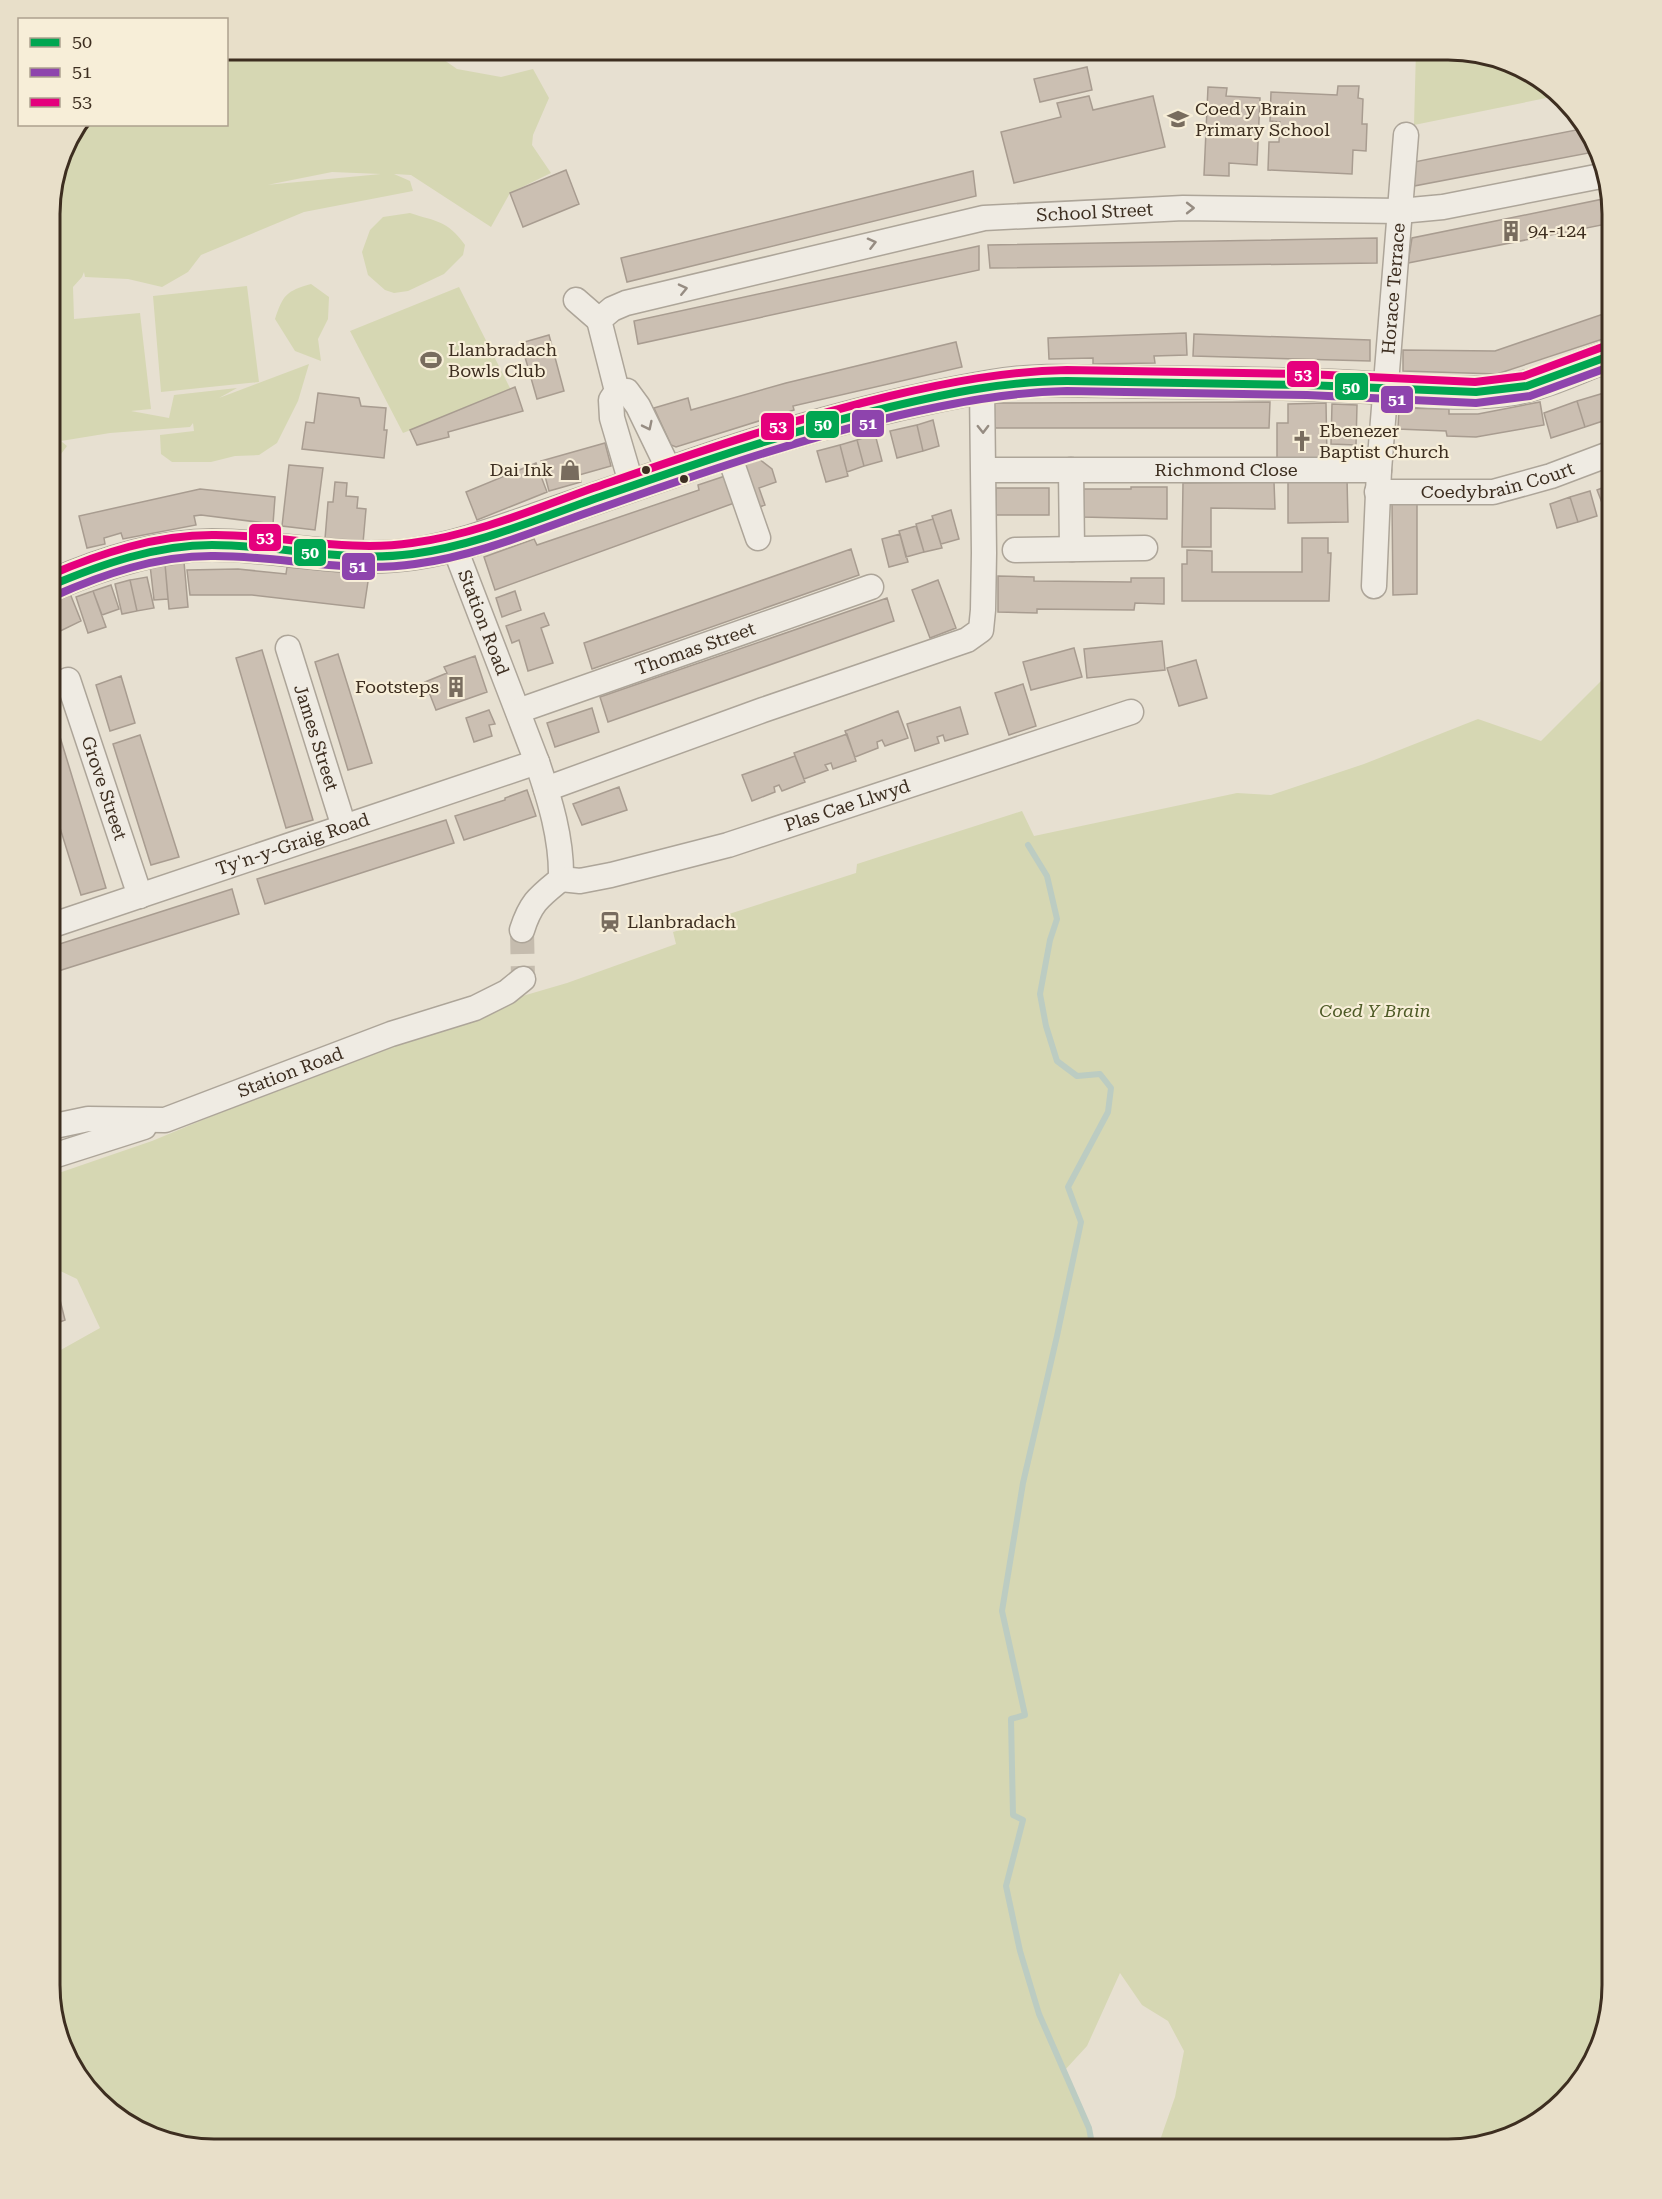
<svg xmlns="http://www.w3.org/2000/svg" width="1662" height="2199" font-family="'Roboto Serif',serif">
  <rect width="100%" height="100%" fill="#e7e0d1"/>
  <path fill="#d6d7b3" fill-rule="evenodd" d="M227,50H430L457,69L501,77L533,69L549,98L533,135L532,145L551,173L510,193L491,227L411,175L394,174L410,181L413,191L304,212L201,255L188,272L162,287L128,279L85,277L84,272L82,277L73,287L74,319L140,313L151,409L131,411L169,418L174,395L237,388L219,398L309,364L298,401L277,443L259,455L235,456L211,462H172L161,454L160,435L194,431L193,423L190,427L110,433L61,441L67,446L58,458L50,460V203L66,142L79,125L226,124ZM332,172L381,174L266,185H267Z
    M1416,50H1458L1530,72L1556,96L1414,125Z
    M410,213C437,222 447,220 465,245L463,255L444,274L408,291L394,293L385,290L368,275L362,252L370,230L383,217Z
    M311,284L329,297L328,319L318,339L321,361L295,351L275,319C283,295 286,291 311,284Z
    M247,286L259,382L161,392L153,296Z
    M459,287L511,390L403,433L350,331Z
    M1612,670V1985L1591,2067L1539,2122L1448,2149H1157L1175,2097L1184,2051L1168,2021L1142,2005L1120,1973L1087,2046L1064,2071L1089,2128L1093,2149H214L132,2128L77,2076L50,1985V1356L100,1328L77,1279L50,1266V1176L152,1141L330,1067L499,1003L567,983L676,944L673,932L856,873L857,864L1022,811L1034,836L1237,793L1271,795L1364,764L1478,719L1541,741Z"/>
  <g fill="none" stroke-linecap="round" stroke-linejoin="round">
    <path stroke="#bcccc2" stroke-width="6" d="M1028,845L1047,876L1057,919L1050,940L1040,994L1046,1026L1057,1061L1077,1076L1100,1074L1111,1088L1108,1112L1068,1187L1081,1222L1057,1336L1023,1483L1002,1611L1025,1715L1011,1719L1013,1815L1023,1820L1006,1886L1020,1951L1039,2014L1089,2128L1093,2149"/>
  </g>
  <path fill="#cbbfb2" stroke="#a89c90" stroke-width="1.5" d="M1087,67L1092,90L1040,102L1034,79Z
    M1338,86H1359L1358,98L1363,99L1362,124H1367L1366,151L1353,150L1352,174L1268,170L1269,142H1279L1280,122L1270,121L1271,92L1337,95Z
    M1208,87L1227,88L1226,96L1260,98L1257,165L1229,163V176L1204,175Z
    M1089,96L1093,110L1153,96L1165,147L1014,183L1001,132L1061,117L1057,103Z
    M1586,128L1594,152L1414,186V162Z
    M566,170L579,204L523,227L510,193Z
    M973,171L976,196L627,282L621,258Z
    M1608,198L1612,214V223L1408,263L1412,238Z
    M1377,238V263L990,268L988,245Z
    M979,246V270L638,344L634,321Z
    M1612,311V336L1497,374L1403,371V350L1495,351Z
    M1186,333L1187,355L1154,356L1155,363L1093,364V358L1049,359L1048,338Z
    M1194,334L1370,340V361L1193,356Z
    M549,335L564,391L537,399L521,343Z
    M956,342L962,367L793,406L794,410L676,447L671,445L654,408L688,398L691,410L786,383Z
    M515,387L523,411L448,432L449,437L417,445L410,430Z
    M318,393L359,398L361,406L386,408L384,430H387L384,458L302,449L306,422L314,423Z
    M1604,393L1612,418L1585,427L1577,401Z
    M1577,401L1585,427L1551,438L1544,413Z
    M1270,402L1269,428H990L989,403Z
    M1540,402L1544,425L1476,437L1447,436L1446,431L1398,429L1399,408L1449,409V414H1478Z
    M1326,403L1327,459H1277V423H1288V404Z
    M1332,404L1357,405L1356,445L1331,444Z
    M933,420L939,446L923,451L917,425Z
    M917,425L923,451L897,458L890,431Z
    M875,434L882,461L864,466L857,440Z
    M857,440L864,466L847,472L840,445Z
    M605,443L611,466L579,475L581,482L549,491L541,461Z
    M840,445L848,476L826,482L817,451Z
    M759,459L772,469L776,482L759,488L765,505L751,510L738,468Z
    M536,463L547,492L477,520L466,492Z
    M289,465L323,468L315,530L282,526Z
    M728,475L737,502L495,590L484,557L534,539L537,545L699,490L698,485Z
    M1347,478L1348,522L1288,523V479Z
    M335,482L347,483L346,496L358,497L357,508L366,509L363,543L325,539L328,502H333Z
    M1274,482L1275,509L1211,508V547H1182L1183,483Z
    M1612,484V510L1606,513L1597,490Z
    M1131,487H1167V519L1082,517V489H1131Z
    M996,488H1049V515H996Z
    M200,489L275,497L273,524L201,515L194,516L196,525L123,539L121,533L104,538L105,544L87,548L79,516Z
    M1590,491L1597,516L1578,522L1570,497Z
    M1570,497L1578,522L1557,528L1550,504Z
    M1417,502V594L1393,595L1392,503Z
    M951,510L959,539L941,544L932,516Z
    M933,519L942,548L924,552L916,524Z
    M916,526L924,552L906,557L899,531Z
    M50,533L57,561L50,564Z
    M900,534L908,562L889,567L882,539Z
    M1302,538H1328V553H1331L1329,601H1182V564H1187V550L1212,551V572H1302Z
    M851,549L859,575L592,669L584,643Z
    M184,562L188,607L169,609L165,564Z
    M165,564L168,599L154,600L150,565Z
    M287,567L369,575L364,608L252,595H190L187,570L238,569L286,574Z
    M998,576L1034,577V581L1131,582V578H1164V604L1135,603L1134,610L1037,609V613L998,612Z
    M147,577L154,608L137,611L130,580Z
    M130,580L137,611L122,614L115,584Z
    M938,580L956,628L930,638L912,590Z
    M111,585L119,609L102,615L93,591Z
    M69,591L81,621L50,636V599Z
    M93,591L106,627L88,633L76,597Z
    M515,591L521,610L502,617L496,598Z
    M887,598L894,621L608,722L600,697Z
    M544,613L549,625L541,628L553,663L528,671L519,640L512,643L506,626Z
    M1162,641L1165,670L1087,678L1084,649Z
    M1074,648L1082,677L1031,690L1023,662Z
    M262,650L313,820L286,828L236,658Z
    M338,654L372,763L348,770L315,662Z
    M475,656L487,692L436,710L425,682L447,673L444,667Z
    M1196,660L1207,698L1179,706L1167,668Z
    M121,676L135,723L110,731L96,685Z
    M1023,684L1036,726L1009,735L995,693Z
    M50,704L106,888L81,895L50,796Z
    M960,707L968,734L945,741L943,735L937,737L939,743L915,751L907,724Z
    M592,708L599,732L555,747L547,723Z
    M489,710L495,724L489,725L492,736L474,742L466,718Z
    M898,711L908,738L885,746L882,740L877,742L878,748L855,757L845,731Z
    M847,734L856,761L833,769L831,763L825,765L828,770L804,779L794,753Z
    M140,735L179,857L151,865L113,744Z
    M795,756L805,782L782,791L779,785L774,787L775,792L752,801L742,775Z
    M619,787L627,810L582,825L573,804Z
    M527,790L536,816L464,840L455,816L505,800V798Z
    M446,820L454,843L265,904L257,879Z
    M232,889L239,914L52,973L50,967V947Z
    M57,1288L65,1320L50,1326V1290Z"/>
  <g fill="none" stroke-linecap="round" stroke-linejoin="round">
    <path stroke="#c5bcae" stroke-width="24" stroke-dasharray="24 12" stroke-linecap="butt" d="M522,930L523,979"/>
    <defs>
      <g id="minor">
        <path d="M576,300L599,320"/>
        <path d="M617,391H627L638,406L670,472"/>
        <path d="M728,452L758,538"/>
        <path id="s1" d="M984,470H1379"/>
        <path d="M1071,470L1072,549"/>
        <path id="s2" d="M632,486L612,418L611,400L617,391L599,320L612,309L626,303L984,218L1183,208L1400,211L1443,207L1601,176"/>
        <path id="s3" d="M1377,492H1493L1551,476L1612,453"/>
        <path id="s4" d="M454,546L537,762C550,800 562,839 561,879C539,897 531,902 522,930"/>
        <path d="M1015,550L1145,548"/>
        <path id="s5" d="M1374,586L1379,470L1406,135"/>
        <path id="s6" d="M288,648L344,827"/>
        <path id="s7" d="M68,680L140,896"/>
        <path id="s8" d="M518,711L871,587"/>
        <path d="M546,789L763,710L967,640L981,630L983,610L984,553L982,387"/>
        <path id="s9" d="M561,879L580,881L611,875L728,845L1131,712"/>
        <path id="s10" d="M50,926L537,762"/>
        <path id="s11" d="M50,1127L88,1119L165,1120L391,1034L475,1008L507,992L523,979"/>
        <path d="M50,1157L144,1127"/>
      </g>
      <path id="tertiary" d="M50,586C100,564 156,545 212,545C279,545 346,564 413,554C455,548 496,533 536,519C580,504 623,489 666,474C772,436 880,405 991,386C1041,377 1093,382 1144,382C1216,383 1289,383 1361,387C1412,390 1463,397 1514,389C1548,383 1580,366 1612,355"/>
    </defs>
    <use href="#minor" stroke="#ada599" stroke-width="27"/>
    <use href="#tertiary" stroke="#ada599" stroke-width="34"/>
    <use href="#minor" stroke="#efebe3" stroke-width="24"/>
    <use href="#tertiary" stroke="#efebe3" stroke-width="32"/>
    <defs>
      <path id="bus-1" d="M50,586C102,564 156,545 212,545C279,545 345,563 412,554C474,546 535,520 594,499C692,465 789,431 890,407C949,393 1007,381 1067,381L1307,385L1476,392L1527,386L1612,355"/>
      <path id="bus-2" d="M54,596C104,574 156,556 211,556C279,555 346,574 415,564C477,556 537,530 595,510C695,475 794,441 896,416C953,403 1009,392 1067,391L1307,395L1476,403L1530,396L1612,366"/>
      <path id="bus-3" d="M50,575C101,553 156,535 212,535C279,534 345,553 412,543C474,535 535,509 593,488C692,454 789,420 890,396C949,382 1007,371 1067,370L1307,374L1475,382L1524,376L1608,345"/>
    </defs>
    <use href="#bus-1" stroke="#f7eed8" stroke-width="12"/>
    <use href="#bus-2" stroke="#f7eed8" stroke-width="12"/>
    <use href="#bus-3" stroke="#f7eed8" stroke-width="12"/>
    <use href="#bus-1" stroke="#00a651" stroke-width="8"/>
    <use href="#bus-2" stroke="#8e44ad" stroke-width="8"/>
    <use href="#bus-3" stroke="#e5007d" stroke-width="8"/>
  </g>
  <defs><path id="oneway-chevron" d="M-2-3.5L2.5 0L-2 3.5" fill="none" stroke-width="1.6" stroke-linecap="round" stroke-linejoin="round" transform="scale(1.5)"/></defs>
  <g stroke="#968c82">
    <use href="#oneway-chevron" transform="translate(1190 208)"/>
    <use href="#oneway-chevron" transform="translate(872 243) rotate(-14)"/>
    <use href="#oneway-chevron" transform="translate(683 289) rotate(-13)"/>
    <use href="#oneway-chevron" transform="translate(648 426) rotate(64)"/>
    <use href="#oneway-chevron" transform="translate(983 429) rotate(89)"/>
  </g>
  <defs>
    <symbol id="school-bare" viewBox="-9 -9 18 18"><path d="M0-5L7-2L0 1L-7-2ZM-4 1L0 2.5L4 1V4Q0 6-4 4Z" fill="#786c5e" stroke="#f7eed8" stroke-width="2.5" paint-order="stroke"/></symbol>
    <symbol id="building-bare" viewBox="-9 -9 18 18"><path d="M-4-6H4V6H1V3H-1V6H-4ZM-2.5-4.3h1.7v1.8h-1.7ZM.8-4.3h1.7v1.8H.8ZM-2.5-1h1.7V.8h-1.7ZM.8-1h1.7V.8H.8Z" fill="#786c5e" stroke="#f7eed8" stroke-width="2.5" paint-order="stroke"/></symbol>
    <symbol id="stadium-bare" viewBox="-9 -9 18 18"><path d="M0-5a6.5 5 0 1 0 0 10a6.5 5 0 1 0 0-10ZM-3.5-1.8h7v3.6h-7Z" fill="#786c5e" stroke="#f7eed8" stroke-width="2.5" paint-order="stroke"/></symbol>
    <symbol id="church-bare" viewBox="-9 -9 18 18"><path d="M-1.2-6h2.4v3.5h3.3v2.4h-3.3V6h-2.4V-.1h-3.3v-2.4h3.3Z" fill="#786c5e" stroke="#f7eed8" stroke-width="2.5" paint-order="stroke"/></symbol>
    <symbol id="shop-bare" viewBox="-9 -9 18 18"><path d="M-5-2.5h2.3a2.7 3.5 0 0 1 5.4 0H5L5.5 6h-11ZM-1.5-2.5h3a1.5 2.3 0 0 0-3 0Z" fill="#786c5e" stroke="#f7eed8" stroke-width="2.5" paint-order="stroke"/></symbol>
    <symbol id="station-bare" viewBox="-9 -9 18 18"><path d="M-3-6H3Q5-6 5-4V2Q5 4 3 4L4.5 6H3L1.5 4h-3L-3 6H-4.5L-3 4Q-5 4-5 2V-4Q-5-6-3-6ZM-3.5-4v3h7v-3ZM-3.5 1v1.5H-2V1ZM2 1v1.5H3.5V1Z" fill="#786c5e" stroke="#f7eed8" stroke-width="2.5" paint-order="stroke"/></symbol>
  </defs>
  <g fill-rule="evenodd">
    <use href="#school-bare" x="1163" y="104" width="30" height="30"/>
    <use href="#building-bare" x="1496" y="216" width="30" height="30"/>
    <use href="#stadium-bare" x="416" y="345" width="30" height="30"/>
    <use href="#church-bare" x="1287" y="426" width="30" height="30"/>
    <use href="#shop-bare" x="555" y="455" width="30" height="30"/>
    <use href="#building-bare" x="441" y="672" width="30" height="30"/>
    <use href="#station-bare" x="595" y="907" width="30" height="30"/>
  </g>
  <g fill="#3d2e20" stroke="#f7eed8" stroke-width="2">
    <circle cx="646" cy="470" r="5"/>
    <circle cx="684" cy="479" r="5"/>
  </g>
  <g text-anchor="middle" stroke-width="4.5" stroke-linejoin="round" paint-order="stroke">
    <g font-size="18" fill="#3d2e20" stroke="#f7eed8" text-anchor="start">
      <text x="1195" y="115">Coed y Brain<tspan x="1195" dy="21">Primary School</tspan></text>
      <text x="1528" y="237">94-124</text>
      <text x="448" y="356">Llanbradach<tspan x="448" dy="21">Bowls Club</tspan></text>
      <text x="1319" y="437">Ebenezer<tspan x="1319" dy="21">Baptist Church</tspan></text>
      <text x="553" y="476" text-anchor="end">Dai Ink</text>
      <text x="439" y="693" text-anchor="end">Footsteps</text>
      <text x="627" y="928">Llanbradach</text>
    </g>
    <g font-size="18" fill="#3d2e20" stroke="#f7eed8">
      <text dy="6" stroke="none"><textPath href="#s2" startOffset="684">School Street</textPath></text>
      <text dy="6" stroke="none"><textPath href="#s5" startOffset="298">Horace Terrace</textPath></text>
      <text dy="6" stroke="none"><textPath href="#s1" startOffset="242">Richmond Close</textPath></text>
      <text dy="6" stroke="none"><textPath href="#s3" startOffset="122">Coedybrain Court</textPath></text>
      <text dy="6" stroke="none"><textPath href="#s4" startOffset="82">Station Road</textPath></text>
      <text dy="6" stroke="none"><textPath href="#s8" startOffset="188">Thomas Street</textPath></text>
      <text dy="6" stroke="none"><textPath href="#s6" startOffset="94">James Street</textPath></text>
      <text dy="6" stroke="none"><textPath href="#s7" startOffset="114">Grove Street</textPath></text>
      <text dy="6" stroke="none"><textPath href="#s9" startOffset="297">Plas Cae Llwyd</textPath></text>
      <text dy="6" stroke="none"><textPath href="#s10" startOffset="256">Ty'n-y-Graig Road</textPath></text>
      <text dy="6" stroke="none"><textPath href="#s11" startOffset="250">Station Road</textPath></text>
    </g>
    <g font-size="18" font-style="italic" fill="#4d5a26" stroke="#f7eed8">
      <text x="1375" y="1017">Coed Y Brain</text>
    </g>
  </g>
  <path d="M0 0H1662V2199H0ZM214 60H1448A154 154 0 0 1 1602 214V1985A154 154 0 0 1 1448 2139H214A154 154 0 0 1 60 1985V214A154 154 0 0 1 214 60Z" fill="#e8dfc9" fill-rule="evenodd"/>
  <path fill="none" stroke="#3d2e20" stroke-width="3" d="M214 60H1448A154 154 0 0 1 1602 214V1985A154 154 0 0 1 1448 2139H214A154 154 0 0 1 60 1985V214A154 154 0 0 1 214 60Z"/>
  <g stroke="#f7eed8" stroke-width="2">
    <rect x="1286" y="360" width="34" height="28" rx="6" fill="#e5007d"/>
    <rect x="1334" y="372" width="35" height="29" rx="6" fill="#00a651"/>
    <rect x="1380" y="385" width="34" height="29" rx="6" fill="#8e44ad"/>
    <rect x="851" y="409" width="34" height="29" rx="6" fill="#8e44ad"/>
    <rect x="805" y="410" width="35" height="29" rx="6" fill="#00a651"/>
    <rect x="760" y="412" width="35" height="29" rx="6" fill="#e5007d"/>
    <rect x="248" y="523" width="34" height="29" rx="6" fill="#e5007d"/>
    <rect x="293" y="538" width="34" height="29" rx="6" fill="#00a651"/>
    <rect x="341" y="552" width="35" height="29" rx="6" fill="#8e44ad"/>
  </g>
  <g font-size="16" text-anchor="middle" font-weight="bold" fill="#fff">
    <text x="1303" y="380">53</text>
    <text x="1351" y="393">50</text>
    <text x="1397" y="405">51</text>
    <text x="868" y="429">51</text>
    <text x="823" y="430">50</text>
    <text x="778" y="432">53</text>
    <text x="265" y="543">53</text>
    <text x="310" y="558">50</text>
    <text x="358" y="572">51</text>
  </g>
  <rect x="18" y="18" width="210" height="108" fill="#f7eed8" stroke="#ada18e" stroke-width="1.5"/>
  <rect x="30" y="38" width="30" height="9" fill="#00a651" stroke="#ada18e" stroke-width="1.5"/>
  <text x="72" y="48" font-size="18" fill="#3d2e20">50</text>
  <rect x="30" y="68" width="30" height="9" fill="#8e44ad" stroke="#ada18e" stroke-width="1.5"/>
  <text x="72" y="78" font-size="18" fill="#3d2e20">51</text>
  <rect x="30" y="98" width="30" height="9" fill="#e5007d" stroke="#ada18e" stroke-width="1.5"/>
  <text x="72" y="108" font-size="18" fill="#3d2e20">53</text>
</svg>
